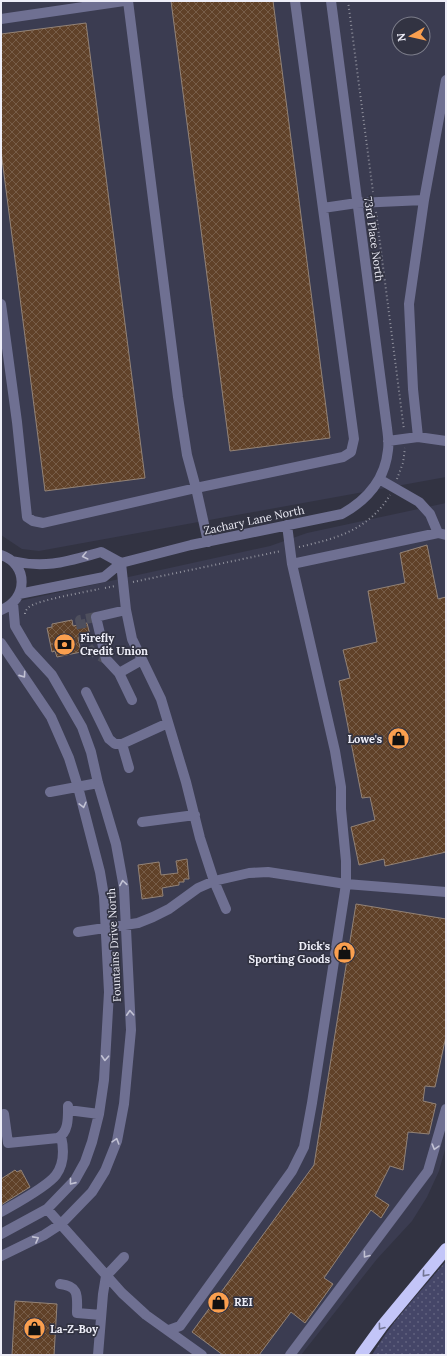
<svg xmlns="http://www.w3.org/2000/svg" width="447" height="1356" font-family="Lora,serif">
  <defs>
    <pattern id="grass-dots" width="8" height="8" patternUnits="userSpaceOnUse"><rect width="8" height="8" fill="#454668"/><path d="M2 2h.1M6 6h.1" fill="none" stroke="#60617e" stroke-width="1.8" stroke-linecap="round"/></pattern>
    <pattern id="building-cross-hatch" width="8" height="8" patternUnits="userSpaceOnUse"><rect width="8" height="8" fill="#604128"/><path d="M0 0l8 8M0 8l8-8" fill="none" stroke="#775d48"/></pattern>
  </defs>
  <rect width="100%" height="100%" fill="#323342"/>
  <path fill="#3b3c51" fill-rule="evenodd" d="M1,1H446V477L39,551L22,549L1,535ZM399,24H423V48H399Z
    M446,503V1146L439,1171L427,1197L412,1221L377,1259L301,1355H1V605L270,546L307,533Z"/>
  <path fill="url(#grass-dots)" d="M446,1261V1355H372C392,1321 421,1291 446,1261Z"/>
  <path fill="url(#building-cross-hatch)" stroke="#938377" d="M171,1H273L330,438L230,451Z
    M86,23L145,478L45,491L1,151V34Z
    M427,545L438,599L446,597V852L385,866L384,859L359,865L351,827L375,820L370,797L362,798L339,681L350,678L343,650L377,642L368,591L405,583L400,553Z
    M72,620L73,626L87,623L90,635L78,638L81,652L57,657L55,651L52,652L47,628L52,627V624Z
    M187,859L189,879H184V882H179V885L162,888L163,896L142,899L138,865L159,862L161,875L178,873L176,861Z
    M356,904L446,919V1036L435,1087L425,1086L423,1101L436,1104L429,1134L408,1132L403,1170L390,1166L375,1196L389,1205L381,1218L371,1210L324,1278L333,1284L305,1323L291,1312L259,1355H223L192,1332L314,1165Z
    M15,1170L17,1172L21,1170L30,1187L1,1205V1179Z
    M15,1301L57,1304L54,1355H12Z"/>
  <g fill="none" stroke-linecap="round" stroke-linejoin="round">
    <path stroke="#4e4f5d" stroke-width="10" stroke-dasharray="10 5" stroke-linecap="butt" d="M96,617L80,620C86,644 82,648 106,659"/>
    <path stroke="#90919d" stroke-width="2" stroke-dasharray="1 3" stroke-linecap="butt" d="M348,1L373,192
      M376,212L404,430
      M397,479L403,463L405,448
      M299,547C335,539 369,530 390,495
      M133,582L281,551
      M105,588L115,586
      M25,614C25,611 27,609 29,607C38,600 86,592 99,589"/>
    <path stroke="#6f7092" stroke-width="10" d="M128,1L178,397L187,455L196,488L343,457L351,452L354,439L295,1
      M1,19L124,1
      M323,208L357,203L424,200L446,80
      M1,304L17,422L27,517L33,521L43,523L196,488L208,542
      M418,437L413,389L409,304L424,200
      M388,441L418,437L446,441
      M379,479L419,502L430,514L438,533
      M1,555C29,564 28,600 1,610
      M12,561C47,569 68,561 101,552L121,563
      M121,563L126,610L132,639L161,699L186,782L200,838L214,881L226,909
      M292,564L438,533L446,535
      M19,594L104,577L121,563L191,545L342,514C367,500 385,480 388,450C389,443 388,435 387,428L331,1
      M126,610L96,617L106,659L119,673L132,700
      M1,643L51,717L69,758L78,787L100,872L104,896L109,992L104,1080L99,1114L92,1142L85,1162L75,1180L47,1209L1,1234
      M119,673L142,660
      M86,692L109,739L115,744H122L168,723
      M122,744L129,768
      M50,792L98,783
      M142,822L195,815
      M78,932L138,923L153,917L169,909L198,888L214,881L249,873L268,872L346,884L446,892
      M68,1110L99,1114
      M4,1114L8,1143L58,1138C69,1132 68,1117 68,1106
      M47,1209L122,1293L146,1315L202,1355
      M1,1212C15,1204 47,1187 56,1175C64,1164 64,1149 61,1136
      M1,1256L44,1235L61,1224L92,1192L105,1171L117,1141L124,1104L131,1030L124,888L116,844L98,783L91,752L82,727L52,675L29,650L15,626L13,603
      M60,1284C80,1286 77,1297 77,1313L101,1315
      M169,1330L180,1326L292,1171L304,1147L312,1103L346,884V861L341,809V787L335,751L292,564L287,525
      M98,1355L103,1294L106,1276L124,1257
      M290,1355L428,1171L446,1109"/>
    <path stroke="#c3c5f8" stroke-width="12" d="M361,1355L382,1326L446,1249"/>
  </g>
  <defs><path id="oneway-chevron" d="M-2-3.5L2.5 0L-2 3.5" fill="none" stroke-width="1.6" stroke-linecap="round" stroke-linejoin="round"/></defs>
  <g stroke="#c2c2d4">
    <use href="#oneway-chevron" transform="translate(85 556) rotate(166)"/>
    <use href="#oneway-chevron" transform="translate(23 675) rotate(55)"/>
    <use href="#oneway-chevron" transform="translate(83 805) rotate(76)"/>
    <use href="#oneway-chevron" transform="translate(123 883) rotate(-99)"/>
    <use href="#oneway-chevron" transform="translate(130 1013) rotate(-93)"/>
    <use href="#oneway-chevron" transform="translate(105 1058) rotate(93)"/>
    <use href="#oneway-chevron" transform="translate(116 1141) rotate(-73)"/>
    <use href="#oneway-chevron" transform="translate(435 1147) rotate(106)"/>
    <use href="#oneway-chevron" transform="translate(72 1182) rotate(129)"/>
    <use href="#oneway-chevron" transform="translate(36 1239) rotate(-28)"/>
    <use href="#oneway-chevron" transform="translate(366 1255) rotate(127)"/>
  </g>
  <g stroke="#737594">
    <use href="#oneway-chevron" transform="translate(425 1274) rotate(131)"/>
    <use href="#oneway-chevron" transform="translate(381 1327) rotate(127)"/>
  </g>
  <defs>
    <symbol id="bank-disc" viewBox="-11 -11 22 22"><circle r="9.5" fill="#fa9f4f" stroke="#323342"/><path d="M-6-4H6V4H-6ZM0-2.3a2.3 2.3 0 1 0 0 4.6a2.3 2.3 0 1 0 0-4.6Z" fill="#111"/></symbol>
    <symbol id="shop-disc" viewBox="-11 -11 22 22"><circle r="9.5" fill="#fa9f4f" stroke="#323342"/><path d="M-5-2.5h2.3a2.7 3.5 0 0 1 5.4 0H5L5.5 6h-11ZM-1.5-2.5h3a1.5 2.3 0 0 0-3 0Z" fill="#111"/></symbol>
  </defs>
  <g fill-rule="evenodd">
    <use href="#bank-disc" x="52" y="632" width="25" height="25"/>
    <use href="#shop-disc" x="386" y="726" width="25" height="25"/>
    <use href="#shop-disc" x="332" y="940" width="25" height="25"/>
    <use href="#shop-disc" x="206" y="1290" width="25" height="25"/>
    <use href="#shop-disc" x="22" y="1316" width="25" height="25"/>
  </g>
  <g text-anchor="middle" stroke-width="3.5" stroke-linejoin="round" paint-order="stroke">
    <g font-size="11" fill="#eeeef8" stroke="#323342">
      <text transform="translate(374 239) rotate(82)" y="4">73rd Place North</text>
      <text transform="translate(254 520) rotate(-12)" y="4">Zachary Lane North</text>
      <text transform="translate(114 945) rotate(-93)" y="4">Fountains Drive North</text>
    </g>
    <g font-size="11" font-weight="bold" fill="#eeeef8" stroke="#323342" text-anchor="start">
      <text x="80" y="642">Firefly<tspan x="80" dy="13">Credit Union</tspan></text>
      <text x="382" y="743" text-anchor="end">Lowe's</text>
      <text x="330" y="950" text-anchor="end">Dick's<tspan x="330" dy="13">Sporting Goods</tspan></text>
      <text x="234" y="1306">REI</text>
      <text x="50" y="1333">La-Z-Boy</text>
    </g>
  </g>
  <rect width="447" height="1356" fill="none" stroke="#eeeef8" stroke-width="4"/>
  <g transform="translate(411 36) rotate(262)"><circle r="19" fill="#323342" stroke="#7d7e8b"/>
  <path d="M0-3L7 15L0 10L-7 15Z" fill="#fa9f4f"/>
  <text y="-6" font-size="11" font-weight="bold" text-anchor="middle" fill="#eeeef8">N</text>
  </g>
</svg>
